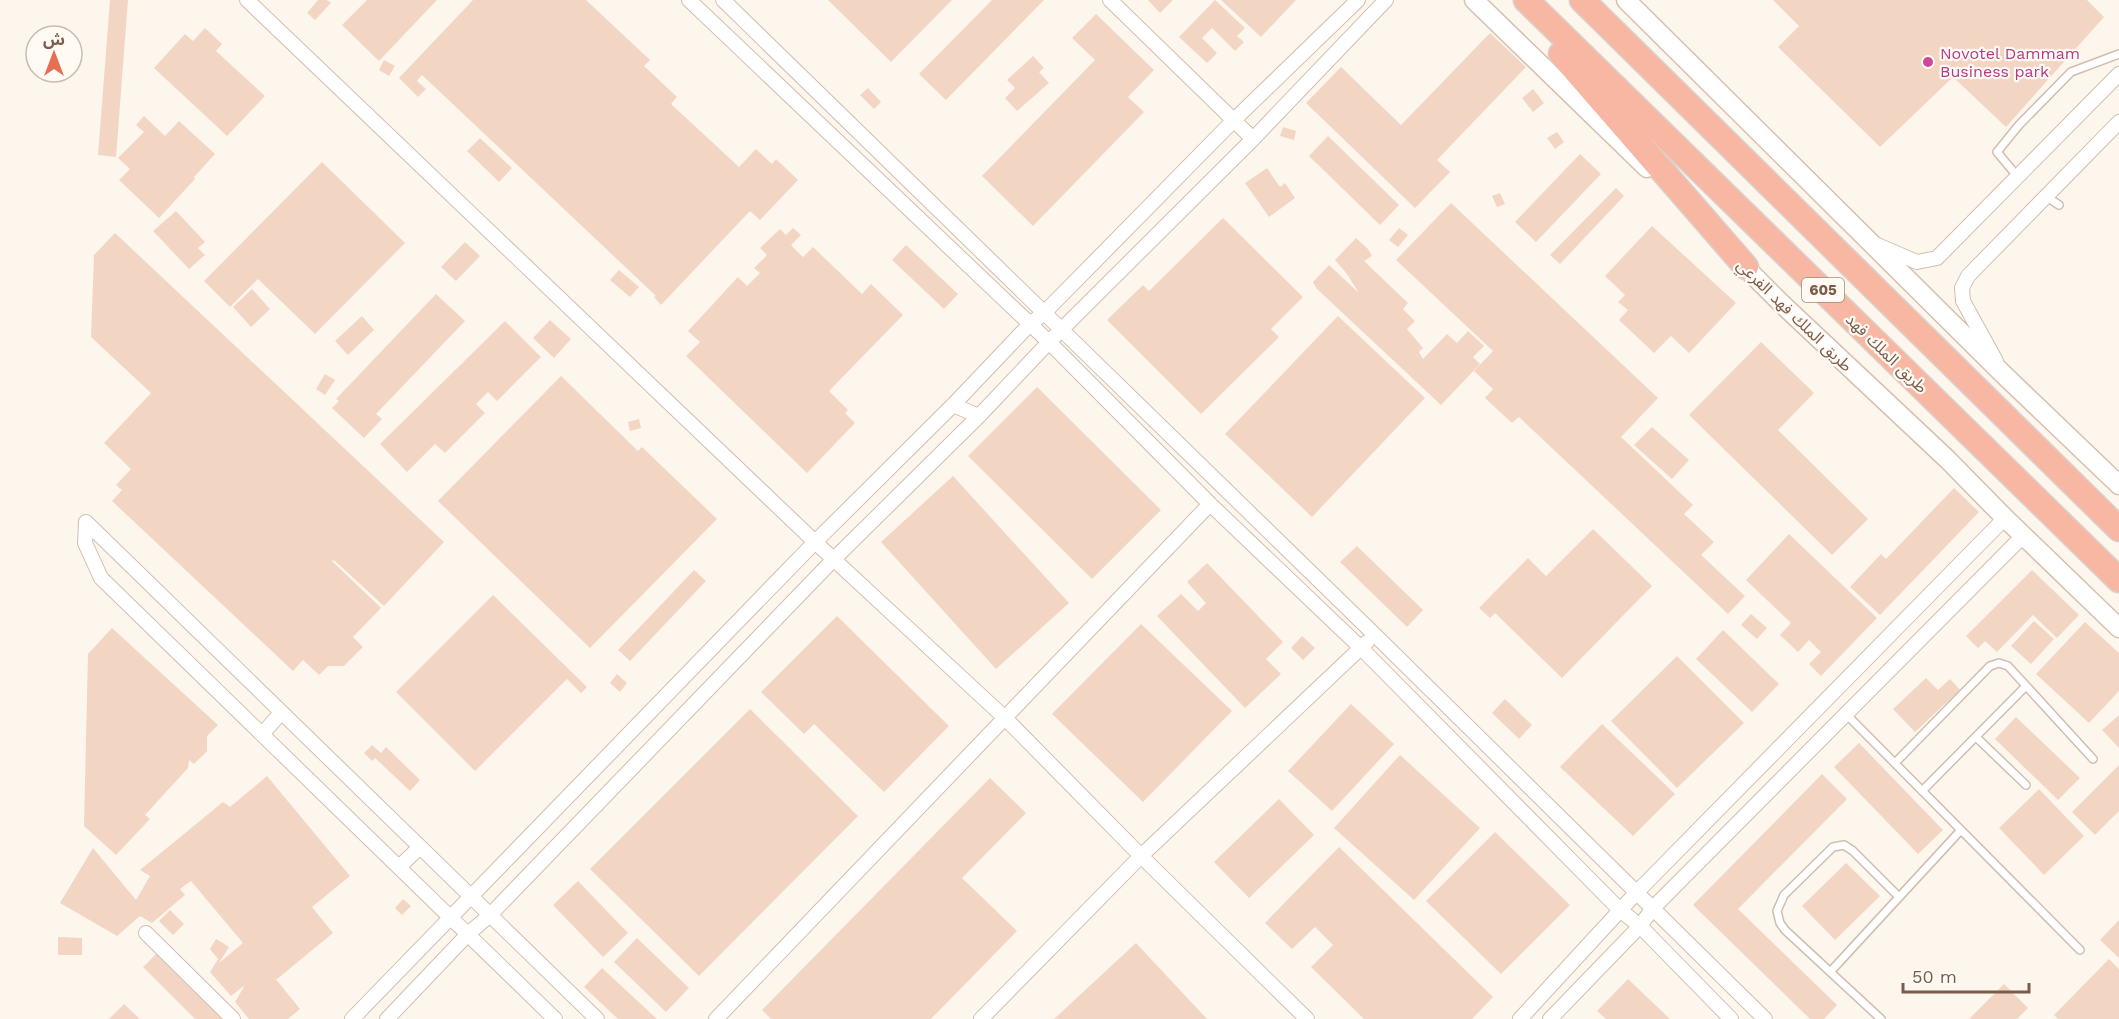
<svg xmlns="http://www.w3.org/2000/svg" width="2119" height="1019" font-family="'Work Sans','Noto Sans Arabic',sans-serif">
  <rect width="100%" height="100%" fill="#fdf6ec"/>
  <path fill="#f3d5c3" d="M110,0H128L116,157L98,155Z
    M318,0H327L331,3L315,20L307,13Z
    M367,0H437L379,61L342,25Z
    M473,0H586L650,60L644,66L677,97L671,104L739,167L756,149L772,164L776,159L798,180L760,220L750,211L661,305L654,297L656,296L422,75L417,81L426,89L418,97L399,78Z
    M828,0H952L891,62Z
    M992,0H1044L946,100L919,74Z
    M1148,0H1173L1160,13Z
    M1215,0L1245,28L1237,36L1244,42L1235,51L1212,28L1202,38L1217,53L1207,63L1179,37Z
    M1221,0H1296L1261,37Z
    M1773,0H2087L2104,17L2006,127L1953,77L1880,147L1778,47L1799,26Z
    M1096,14L1154,70L1128,97L1144,112L1033,226L982,176L1095,60L1072,38Z
    M205,28L222,44L216,51L265,96L227,136L154,68L185,34L193,41Z
    M1490,33L1526,67L1437,160L1450,172L1415,208L1306,103L1341,67L1401,125Z
    M1033,56L1044,68L1039,72L1049,83L1017,111L1005,98L1015,88L1007,80Z
    M384,60L395,66L389,76L379,70Z
    M868,88L881,102L874,109L860,95Z
    M1533,89L1544,103L1533,112L1522,98Z
    M144,116L165,136L179,121L215,154L194,177L195,179L159,218L119,180L130,169L118,158L144,132L136,125Z
    M1283,127L1296,131L1294,140L1280,136Z
    M1557,132L1564,142L1555,149L1547,138Z
    M1328,136L1399,205L1380,225L1309,156Z
    M480,138L512,168L499,182L467,151Z
    M1580,154L1601,174L1536,242L1515,222Z
    M322,162L405,243L315,334L258,279L230,307L204,281Z
    M1267,168L1280,187L1285,183L1295,198L1269,217L1245,183Z
    M1616,188L1624,196L1560,264L1550,255Z
    M1500,193L1505,204L1497,207L1492,196Z
    M1451,203L1658,398L1621,437L1693,505L1684,514L1714,542L1701,555L1745,596L1728,614L1519,417L1512,423L1485,398L1493,389L1474,371L1493,351L1396,260Z
    M176,211L205,242L198,248L205,255L189,269L153,231Z
    M1223,218L1303,297L1271,329L1279,337L1201,414L1107,320L1143,285L1149,291Z
    M1652,226L1736,303L1689,353L1671,336L1654,353L1619,320L1628,310L1618,302L1625,295L1605,276Z
    M793,228L801,235L791,245L803,257L813,247L862,294L871,284L903,315L829,391L848,410L845,413L855,423L807,473L686,356L700,342L688,331L738,277L747,286L760,273L754,268L767,255L760,248L780,229L786,235Z
    M1399,228L1408,235L1398,247L1389,240Z
    M115,233L444,542L384,606L335,561L331,560L381,608L353,637L363,647L344,666H328L319,675L303,660L293,671L112,501L122,490L116,485L131,469L104,443L151,393L91,337L94,255Z
    M1356,238L1368,249L1372,256L1364,261L1408,303L1403,309L1415,321L1407,329L1423,348L1419,352L1423,359L1447,334L1457,343L1468,331L1484,346L1473,357L1480,364L1441,405L1317,289L1313,282L1329,265L1359,293L1347,274L1335,260Z
    M465,242L480,256L456,281L441,267Z
    M906,245L958,294L944,309L892,260Z
    M619,270L639,287L630,297L610,280Z
    M252,289L270,309L251,327L233,307Z
    M436,294L465,321L376,414L382,419L364,438L332,408L339,401L336,399Z
    M362,316L374,330L348,355L335,341Z
    M1338,316L1425,398L1312,517L1225,434Z
    M550,320L571,339L554,358L533,338Z
    M505,321L541,357L497,401L488,392L476,404L485,413L445,453L435,444L407,472L380,444Z
    M1761,342L1814,393L1778,430L1868,519L1832,555L1689,415Z
    M325,374L335,380L325,395L316,389Z
    M561,376L638,451L642,447L717,519L590,648L438,501Z
    M1037,387L1161,510L1092,579L968,456Z
    M639,419L641,428L630,431L628,422Z
    M1652,427L1689,460L1672,479L1634,445Z
    M953,476L1069,603L996,669L881,542Z
    M1954,488L1979,512L1880,615L1850,587L1881,554L1886,559Z
    M1593,529L1652,586L1562,678L1495,613L1490,618L1479,608L1528,558L1546,576Z
    M1789,534L1877,618L1821,676L1809,664L1821,652L1809,640L1798,652L1780,635L1791,623L1746,580Z
    M1357,546L1423,610L1407,627L1340,562Z
    M1207,563L1283,642L1266,659L1281,674L1245,708L1157,616L1181,594L1198,611L1206,603L1187,582Z
    M694,570L706,581L630,661L618,650Z
    M2032,570L2079,615L2057,638L2033,615L1997,652L1985,641L1978,648L1966,636Z
    M493,595L587,687L581,693L567,679L475,771L396,692Z
    M1751,614L1767,628L1757,639L1741,625Z
    M837,616L949,726L884,792L814,724L804,734L761,692Z
    M2034,621L2054,639L2031,664L2011,646Z
    M2085,622L2119,653V691L2089,723L2036,674Z
    M1141,624L1232,711L1143,802L1052,714Z
    M112,628L218,725L207,736V751L194,764L189,760L188,768L145,815L150,819L116,855L84,826L88,654Z
    M1723,630L1779,684L1752,712L1696,659Z
    M1302,636L1315,648L1303,660L1291,648Z
    M1677,656L1744,723L1677,788L1611,721Z
    M617,674L627,683L620,692L610,683Z
    M1926,678L1938,690L1950,679L1960,690L1915,732L1893,709Z
    M1505,699L1532,725L1519,739L1492,713Z
    M1351,704L1394,744L1332,811L1288,771Z
    M750,709L858,816L699,976L590,869Z
    M2119,715V748L2102,730Z
    M2016,717L2080,778L2058,800L1995,739Z
    M1602,724L1675,794L1633,836L1560,767Z
    M1859,743L1943,830L1918,854L1834,767Z
    M372,745L381,753L386,747L420,780L410,791L375,758L372,761L364,753Z
    M1400,755L1480,828L1414,900L1334,828Z
    M2119,765V811L2095,835L2072,812Z
    M1822,774L1847,799L1738,909L1837,1005L1824,1019H1810L1693,905Z
    M267,776L350,876L312,907L333,933L277,979L275,978L300,1009L288,1019H249L235,1002L245,985L231,996L210,972L218,959L210,949L216,939L229,947L219,963L243,943L191,881L180,889L185,895L152,923L140,916L117,936L60,903L93,848L136,900L150,876L140,870L223,802L230,807Z
    M990,778L1026,813L962,878L1017,931L931,1019H771L762,1010Z
    M2039,789L2084,836L2044,875L1999,828Z
    M1279,799L1314,835L1249,898L1214,862Z
    M1495,832L1570,905L1501,974L1426,901Z
    M1339,847L1493,997L1472,1019H1364L1311,967L1333,945L1315,927L1292,949L1265,923Z
    M1846,863L1880,896L1835,940L1802,906Z
    M578,881L628,933L603,957L553,905Z
    M403,899L411,906L402,915L395,908Z
    M170,910L184,924L173,935L159,921Z
    M2119,920V958L2100,940Z
    M58,937L82,938V955H58Z
    M637,938L689,988L666,1012L614,962Z
    M1136,943L1207,1019H1054Z
    M156,954L222,1019H195L143,967Z
    M2109,959L2119,969V1019H2058L2054,1015Z
    M602,968L657,1019H618L584,987Z
    M1628,979L1670,1019H1606L1597,1011Z
    M2004,984L2028,1008L2017,1019H1969Z
    M124,1004L140,1019H109Z"/>
  <g fill="none" stroke-linecap="round" stroke-linejoin="round">
    <defs>
      <path id="service" d="M2017,176L1997,152L2019,125L2071,72L2119,54
        M2047,197L2059,205
        M1846,714L2080,950
        M1976,737L2026,785
        M1895,763L1990,666L1999,663L2008,666L2093,759
        M1922,791L2026,686
        M1831,971L1961,830
        M1881,1019L1785,930L1780,923L1777,911L1784,895L1833,847L1844,845L1853,851L1899,897"/>
      <path id="minor" d="M247,0L815,542L1005,718L1141,856L1307,1019
        M689,0L1049,342L1210,504L1360,647L1620,910L1640,926L1731,1019
        M723,0L1375,635L1765,1019
        M1110,0L1253,139
        M1875,244L1917,262L1937,258L2119,74
        M1996,361L1963,301L1962,288L1968,276L2119,122
        M953,405L979,416
        M262,734L281,713
        M399,867L420,847
        M146,933L233,1019
        M352,1019L815,542L953,405L1030,324L1044,313L1234,120L1358,0
        M387,1019L468,934L490,915L835,558L979,416L1049,342L1253,139L1386,0
        M555,1019L101,578L85,543L86,522L597,1019
        M716,1019L1210,504
        M981,1019L1141,856L1367,642
        M1520,1019L1637,892L2005,518
        M1550,1019L1640,926L1653,908L2023,536"/>
      <path id="secondary" d="M1474,0L1647,168
        M1626,0L2002,373L2119,485
        M1738,260L1782,304L1947,459L2005,518L2119,628"/>
      <path id="motorway" d="M1526,0L2119,580
        M1582,0L2119,529
        M1561,54L1746,267"/>
    </defs>
    <use href="#service" stroke="#d1beb0" stroke-width="10"/>
    <use href="#minor" stroke="#d1beb0" stroke-width="16"/>
    <use href="#secondary" stroke="#d6c0b0" stroke-width="21"/>
    <use href="#motorway" stroke="#dad1cd" stroke-width="27"/>
    <use href="#service" stroke="#fff" stroke-width="7"/>
    <use href="#minor" stroke="#fff" stroke-width="14"/>
    <use href="#secondary" stroke="#fff" stroke-width="18"/>
    <use href="#motorway" stroke="#f7b7a3" stroke-width="24"/>
  </g>
  <circle fill="#d1479c" stroke="#fffaf3" stroke-width="2" cx="1928" cy="62" r="6"/>
  <g text-anchor="middle" stroke-width="4.5" stroke-linejoin="round" paint-order="stroke">
    <rect fill="#fffaf3" stroke="#a28b7f" stroke-width="1.5" x="1802" y="278" width="42" height="24" rx="4.5"/>
    <g font-size="15" font-weight="bold" fill="#7a5c4d">
      <text x="1823" y="295">605</text>
    </g>
    <g font-size="16" fill="#b23c85" stroke="#fffaf3" text-anchor="start">
      <text x="1940" y="59">Novotel Dammam<tspan x="1940" dy="18">Business park</tspan></text>
    </g>
    <g font-size="16" fill="#7a5c4d" stroke="#fffaf3">
      <text transform="translate(1795 315) rotate(44)" y="6">طريق الملك فهد الفرعي</text>
      <text transform="translate(1887 353) rotate(44)" y="6">طريق الملك فهد</text>
    </g>
  </g>
  <g transform="translate(54 54)"><circle r="28" fill="#fffaf3" stroke="#cabbb1" stroke-width="1.5"/>
  <path d="M0-4.5L10 22L0 15L-10 22Z" fill="#e76f51"/>
  <text y="-9" font-size="16" font-weight="bold" text-anchor="middle" fill="#7a5c4d">ش</text>
  </g>
  <path d="M1903 983v9h126v-9" fill="none" stroke="#7a5c4d" stroke-width="3"/>
  <text x="1912" y="983" font-size="18" fill="#7a5c4d" stroke="#fffaf3" stroke-width="4.5" paint-order="stroke">50 m</text>
</svg>
